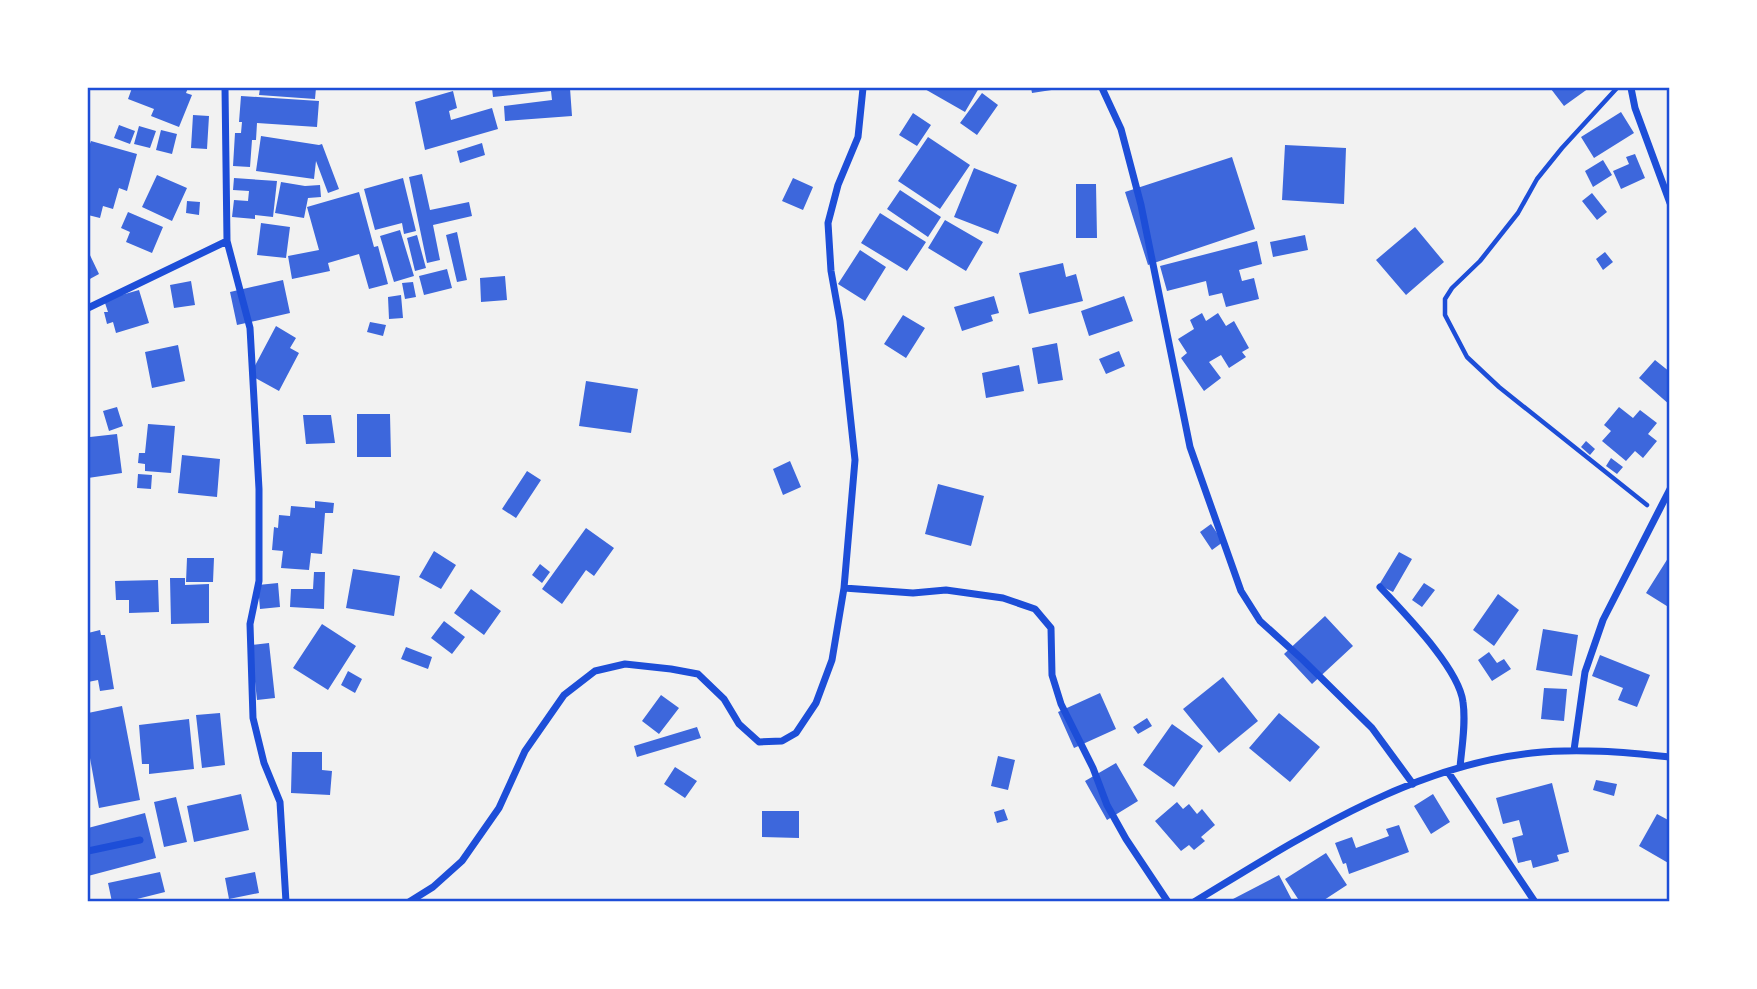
<svg xmlns="http://www.w3.org/2000/svg" width="1757" height="989" font-family="Barlow,sans-serif">
  <rect width="100%" height="100%" fill="#f2f2f2"/>
  <path fill="#3d67dc" d="M132,88H188L186,93L192,95L179,127L151,116L154,109L128,99Z
    M260,88H316L315,99L259,95Z
    M492,88H570L572,116L505,121L504,106L552,100L551,91L493,97Z
    M923,88H979L965,112Z
    M1031,88H1058V89L1032,93Z
    M1553,88H1589L1564,106L1551,89Z
    M453,91L457,108L449,111L451,120L492,108L498,129L425,150L415,102Z
    M982,93L998,105L977,135L960,123Z
    M241,96L319,101L317,127L257,123L256,140H252L250,167L233,166L235,133H241L242,122H239Z
    M1621,112L1634,133L1594,158L1581,137Z
    M913,113L931,125L917,146L899,135Z
    M193,115L209,116L207,149L191,148Z
    M119,125L135,131L130,144L114,138Z
    M139,126L156,131L150,148L134,144Z
    M161,130L177,134L172,154L156,150Z
    M261,136L319,145L322,144L339,189L328,193L316,161L314,179L256,171Z
    M928,137L970,165L940,209L898,181Z
    M91,141L137,154L127,191L119,188L113,209L103,206L100,218L88,215V149Z
    M482,143L485,155L460,163L457,151Z
    M1285,145L1346,148L1344,204L1282,200Z
    M1635,154L1645,178L1621,189L1613,171L1629,164L1626,157Z
    M1232,157L1255,229L1148,265L1125,192Z
    M1603,160L1612,175L1593,187L1585,171Z
    M974,168L1017,185L998,234L954,217Z
    M422,174L430,210L469,202L472,216L433,225L440,260L427,263L409,177Z
    M157,175L187,188L172,221L142,207Z
    M234,178L277,181L273,217L255,215V219L232,217L234,200L248,201L249,191L233,190Z
    M403,178L416,231L404,234L402,223L375,230L364,189Z
    M793,178L813,187L803,210L782,201Z
    M281,182L305,186L320,185L321,197L308,198L304,218L275,213Z
    M1076,184H1096L1097,238H1076Z
    M900,190L941,217L928,237L887,209Z
    M359,192L374,247L378,246L388,284L369,289L359,254L328,263L330,271L292,279L288,256L319,250L307,207Z
    M1592,193L1607,212L1597,220L1582,201Z
    M187,201L200,202L199,215L186,213Z
    M128,212L163,227L152,253L126,242L130,232L121,228Z
    M880,213L926,242L907,271L861,243Z
    M945,220L983,242L966,271L928,248Z
    M261,223L290,227L286,258L257,255Z
    M1415,227L1444,262L1406,295L1376,260Z
    M400,230L414,276L394,282L380,236Z
    M457,232L467,280L457,282L446,235Z
    M417,235L426,268L415,271L407,238Z
    M1305,235L1308,250L1273,257L1270,242Z
    M1257,241L1262,264L1239,270L1242,281L1254,278L1259,299L1226,307L1222,293L1209,296L1206,281L1167,291L1160,266Z
    M860,250L886,267L865,301L838,284Z
    M88,251L99,274L88,280Z
    M1605,252L1613,262L1603,270L1596,259Z
    M1063,263L1066,277L1076,274L1083,301L1029,314L1019,273Z
    M447,269L452,288L424,295L419,276Z
    M505,276L507,300L481,302L480,278Z
    M283,280L290,313L237,325L230,292Z
    M191,281L195,305L174,308L170,285Z
    M413,282L416,297L405,299L402,283Z
    M139,290L149,323L116,333L113,322L107,324L104,312H108L104,300Z
    M401,295L403,318L389,319L388,297Z
    M994,296L999,313L991,315L993,321L962,331L954,307Z
    M1124,296L1133,321L1089,336L1081,311Z
    M1202,313L1206,321L1218,313L1226,326L1234,321L1249,348L1242,352L1246,357L1229,368L1221,355L1209,362L1221,378L1204,391L1181,358L1187,353L1178,339L1194,329L1190,320Z
    M903,315L925,328L906,358L884,344Z
    M370,322L386,325L383,336L367,332Z
    M276,326L296,338L290,348L299,353L279,391L250,375Z
    M1057,343L1063,380L1038,384L1032,348Z
    M178,345L185,381L152,388L145,352Z
    M1119,351L1125,366L1106,374L1099,359Z
    M1655,360L1670,372V405L1639,378Z
    M1019,365L1024,391L986,398L982,373Z
    M586,381L638,389L631,433L579,426Z
    M117,407L123,426L109,431L103,411Z
    M1619,407L1633,418L1640,410L1657,423L1648,434L1657,441L1643,458L1635,451L1626,461L1602,441L1611,431L1604,425Z
    M357,414H390L391,457H357Z
    M303,415H331L335,443L306,444Z
    M148,424L175,426L171,473L145,471V464L138,463L139,453H145Z
    M117,434L122,473L88,478V442H90V437Z
    M1586,441L1595,449L1590,455L1581,447Z
    M182,455L220,459L217,497L178,493Z
    M1611,458L1623,467L1617,474L1606,466Z
    M790,461L801,487L783,495L773,469Z
    M527,471L541,480L516,518L502,509Z
    M138,474L152,475L151,489L137,488Z
    M938,484L984,496L971,546L925,534Z
    M315,501L334,503L333,513H325L322,554L311,553L309,570L281,568L283,551L272,550L274,527L278,528L279,515L290,516L291,506L315,508Z
    M1211,524L1223,542L1212,550L1200,532Z
    M586,528L614,548L594,576L586,570L562,604L542,589Z
    M434,551L456,565L441,589L419,577Z
    M1399,552L1412,559L1393,592L1379,585Z
    M1670,555V608L1646,593Z
    M187,558H214L213,582H186Z
    M540,564L550,572L542,583L532,575Z
    M353,569L400,576L394,616L346,608Z
    M314,572H325L324,609L290,607L291,589H313Z
    M170,578H185V585L209,584V623L171,624Z
    M158,580L159,612L129,613V600H116L115,581Z
    M278,583L280,607L260,609L258,585Z
    M1424,583L1435,590L1422,607L1412,600Z
    M471,589L501,611L484,635L454,613Z
    M1498,594L1519,610L1494,646L1473,630Z
    M1325,616L1353,646L1312,684L1284,654Z
    M444,621L465,637L452,654L431,638Z
    M322,624L356,646L328,690L293,668Z
    M1543,629L1578,635L1572,676L1536,670Z
    M100,630L101,635H105L114,689L100,691L98,680L88,682V633Z
    M269,643L275,698L257,700L251,645Z
    M406,647L432,657L428,669L401,659Z
    M1489,652L1497,663L1504,659L1511,669L1492,681L1478,660Z
    M1600,655L1650,675L1637,707L1618,700L1623,688L1592,676Z
    M348,671L362,679L355,693L341,685Z
    M1223,677L1258,721L1219,753L1183,709Z
    M1544,688L1567,689L1564,721L1541,719Z
    M1100,693L1116,729L1074,748L1058,712Z
    M661,695L679,708L659,734L642,721Z
    M122,706L140,800L99,808L88,747V713Z
    M220,713L225,765L202,768L196,715Z
    M1279,713L1320,747L1290,782L1249,748Z
    M1147,718L1152,726L1138,734L1133,727Z
    M189,719L194,769L149,774V764H142L139,725Z
    M1172,724L1203,746L1174,787L1143,765Z
    M697,727L701,738L637,757L634,746Z
    M292,752H322V770L332,771L330,795L291,793Z
    M998,756L1015,760L1008,790L991,786Z
    M1116,763L1138,801L1107,820L1085,781Z
    M675,767L697,781L685,798L664,784Z
    M1596,780L1617,784L1614,796L1593,790Z
    M1552,783L1569,852L1557,855L1559,861L1533,868L1531,860L1518,863L1512,838L1523,835L1519,820L1503,824L1496,798Z
    M241,794L249,830L194,842L187,806Z
    M1433,794L1450,822L1431,834L1414,806Z
    M176,797L187,842L164,847L154,802Z
    M1177,802L1183,809L1189,804L1197,814L1202,809L1215,825L1201,837L1205,841L1194,850L1189,845L1181,851L1155,821Z
    M1004,809L1008,820L997,823L994,812Z
    M762,811H799V838L762,837Z
    M145,813L156,858L88,876V828Z
    M1657,814L1670,821V864L1639,846Z
    M1399,825L1409,852L1349,874L1346,863L1343,864L1335,843L1352,837L1356,848L1389,836L1386,829Z
    M1326,853L1347,885L1321,902H1300L1285,879Z
    M160,872L165,892L125,902H112L108,883Z
    M255,872L259,893L229,899L225,878Z
    M1279,875L1293,902H1235L1233,899Z"/>
  <g fill="none" stroke-linecap="round" stroke-linejoin="round">
    <path stroke="#1d4ed8" stroke-width="4.5" d="M1617,88L1562,148L1537,179L1518,213L1480,261L1452,288L1445,299V315L1467,357L1499,387L1647,505"/>
    <path stroke="#1d4ed8" stroke-width="7" d="M225,88L227,241L250,328L259,489V581L250,624L253,718L264,763L280,802L286,902
      M1102,88L1121,129L1141,205L1190,447L1241,591L1260,621L1302,659L1372,728L1413,784
      M1631,88L1635,108L1670,203
      M88,308L227,241
      M1380,587C1403,612 1459,668 1463,702C1466,723 1462,746 1460,767
      M844,588L913,593L946,590L1003,598L1035,609L1051,628L1052,675L1061,704L1093,768L1107,805L1126,839L1168,902
      M1574,750L1585,672L1603,620L1670,489
      M1448,772L1535,902
      M88,851L140,840
      M409,902L433,887L462,861L499,808L525,751L564,695L595,671L625,664L671,669L698,674L724,699L739,724L759,742L782,741L796,733L816,703L832,660L844,588L855,460L840,321L831,271L828,223L838,185L858,137L863,88
      M1194,902C1298,839 1409,766 1532,753C1577,748 1624,752 1670,757"/>
  </g>
  <rect width="1757" height="989" fill="none" stroke="#ffffff" stroke-width="178"/>
  <rect x="89" y="89" width="1579" height="811" fill="none" stroke="#1d4ed8" stroke-width="2.5"/>
</svg>
